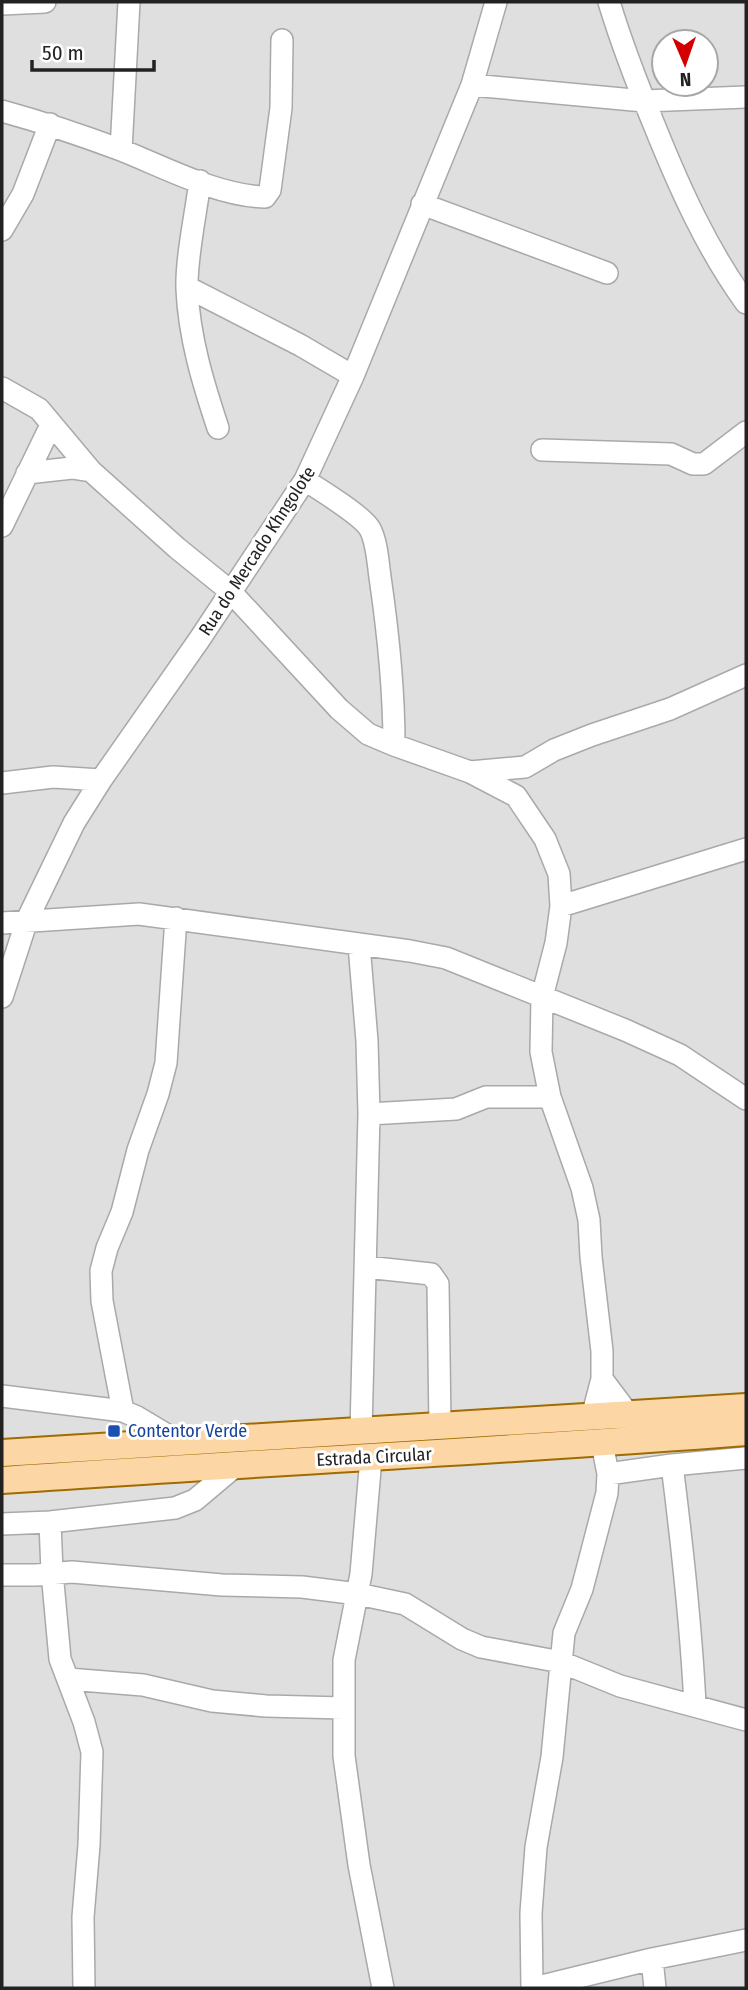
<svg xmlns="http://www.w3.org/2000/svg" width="748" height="1990" font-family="'Fira Sans Condensed',sans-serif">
  <rect width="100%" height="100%" fill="#f2efe9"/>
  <path fill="#e0dfdf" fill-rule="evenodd" d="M2,2H746V1988H2ZM664,42H706V84H664Z"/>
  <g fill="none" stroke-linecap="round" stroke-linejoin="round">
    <defs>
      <path id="minor" d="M609,2C622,45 638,86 655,127C680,189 707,249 746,303
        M2,4L45,2
        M472,85L644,101L746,97
        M2,111C42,122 81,135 121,150C164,167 218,196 265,197L270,190L281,108L282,40
        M121,150L129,2
        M200,181C196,213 186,258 187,289C189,337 203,383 218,428
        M422,204L607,273
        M2,230L23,194L50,124
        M187,287L300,345L353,376
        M2,388L39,409L91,471L177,548L230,591L339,709L368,734L394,745
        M542,450L671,454L693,464H704L746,432
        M27,473L72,468L91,471
        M305,480C320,490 362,515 370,529C377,542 378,563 380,577C388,632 394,689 394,745L470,772L516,796L545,839L559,874L561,906L556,943L542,997L541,1052L550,1097L582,1188L589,1220L591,1257L602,1351V1379L592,1417
        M2,526L51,425
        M470,772L525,767L554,750L592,735L670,709L746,675
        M2,783L53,777L101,780
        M561,906L746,849
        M2,923L139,914L410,951L446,958L625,1030L680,1055L746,1099
        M359,945L367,1041L369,1114L361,1431
        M2,997L27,920L74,823L101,780L199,640L305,480L353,376L472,85L496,2
        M369,1114L456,1109L486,1097H550
        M366,1267L431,1274L438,1284L440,1426
        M602,1379L629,1415
        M2,1396L123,1411L137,1417L179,1442
        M123,1411L102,1301L101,1271L107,1248L122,1212L138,1150L158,1094L166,1063L176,918
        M371,1458L361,1574L344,1660V1756L359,1865L383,1988
        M672,1465C682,1544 691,1624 695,1705
        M608,1474L672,1465L746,1458
        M50,1522L52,1572L60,1659L84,1722L92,1752L89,1845L83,1917L84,1988
        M2,1524L50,1522L175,1508L195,1500L239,1463
        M2,1575H36L72,1572L222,1585L302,1587L358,1594L405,1604L462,1639L481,1647L561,1662L620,1686L746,1720
        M68,1679L143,1685L212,1701L266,1706L343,1708
        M652,1959L655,1988
        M532,1988L531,1913L536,1847L552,1757L564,1633L582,1589L607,1493L608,1474L602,1443
        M534,1988L652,1959L746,1940"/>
      <path id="major" d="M2,1453L746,1407
        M2,1480C250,1463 498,1451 746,1432"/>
    </defs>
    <use href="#minor" stroke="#a9a9a9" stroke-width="24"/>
    <use href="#major" stroke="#a06b00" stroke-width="30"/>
    <use href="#minor" stroke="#fff" stroke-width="21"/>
    <use href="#major" stroke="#fcd6a4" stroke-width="26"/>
  </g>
  <rect fill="#1a4fb4" stroke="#fff" stroke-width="2.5" x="107" y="1424" width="14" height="14" rx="3.5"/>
  <g text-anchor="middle" stroke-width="6" stroke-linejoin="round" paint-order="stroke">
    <g font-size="18" fill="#222" stroke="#fff">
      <text transform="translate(257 551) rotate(-57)" y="6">Rua do Mercado Khngolote</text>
      <text transform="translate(374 1457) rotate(-3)" y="6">Estrada Circular</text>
    </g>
    <g font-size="18" fill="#164399" stroke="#fff" text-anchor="start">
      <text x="128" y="1437">Contentor Verde</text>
    </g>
  </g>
  <rect width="748" height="1990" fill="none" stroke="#222222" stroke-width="7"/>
  <g transform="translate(685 63) rotate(178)"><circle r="33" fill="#ffffff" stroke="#a7a7a7" stroke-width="2"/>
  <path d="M0-5L12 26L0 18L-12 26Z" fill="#d40000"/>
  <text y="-10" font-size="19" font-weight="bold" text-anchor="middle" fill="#222222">N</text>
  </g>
  <path d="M32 60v10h122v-10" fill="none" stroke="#222222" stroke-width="3.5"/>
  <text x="42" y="60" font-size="21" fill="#222222" stroke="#ffffff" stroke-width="5" paint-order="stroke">50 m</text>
</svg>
